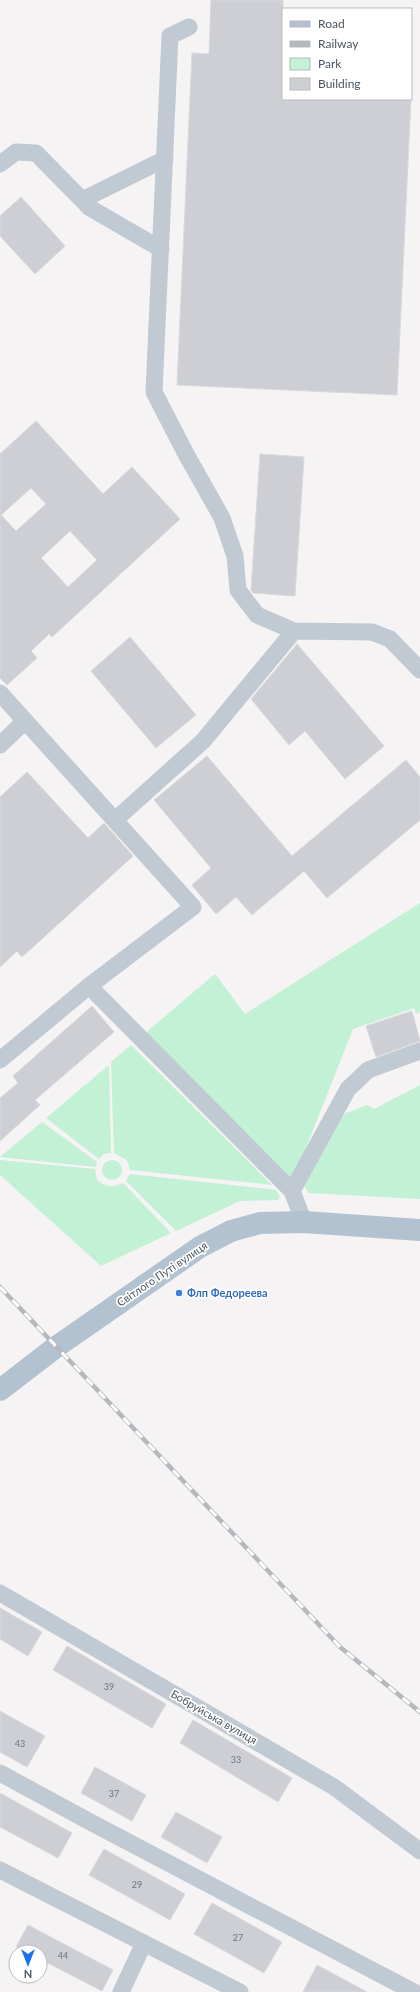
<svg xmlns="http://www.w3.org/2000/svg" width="420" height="1992" font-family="Lato,sans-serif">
  <rect width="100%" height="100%" fill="#f5f3f3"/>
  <path fill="#c3f1d5" d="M420,903V1012L416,1014L414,1008L353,1029L292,1183L144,1034L215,974L245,1014Z
    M131,1045L272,1185L130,1170L127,1160L114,1153L111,1062Z
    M109,1065L111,1153L104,1154L99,1159L46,1118Z
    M420,1085V1199L308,1193L304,1185L344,1114L367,1105L374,1109Z
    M42,1122L97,1162L96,1167L0,1157Z
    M0,1160L95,1169L97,1180C106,1187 113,1188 123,1183L171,1233L101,1266L0,1175Z
    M102 1170a10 10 0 1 1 20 0a10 10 0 1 1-20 0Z
    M130,1174L276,1190L280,1197L278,1200L240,1201L176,1231L126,1181Z"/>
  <path fill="#cdcfd5" stroke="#d7d9de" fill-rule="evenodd" d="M211,0H283V99H411L397,395L177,385L192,53L209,54Z
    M21,197L65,246L35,274L0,236V216Z
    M36,421L103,494L132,467L180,519L52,637L49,634L31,651L37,658L7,685L0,678V454ZM31,488L46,504L16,531L1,515ZM70,531L97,560L68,587L41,558Z
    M260,454L304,457L295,596L253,593L251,590Z
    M130,637L196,715L156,748L91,671Z
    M297,644L384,746L345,779L305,731L289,745L251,699Z
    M207,756L292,856L406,760L420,777V820L327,898L304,871L252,915L236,897L216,914L192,885L211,868L154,800Z
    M27,772L88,838L104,823L133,856L22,957L17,951L0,967V797Z
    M92,1006L114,1032L35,1100L40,1105L0,1141V1098L18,1083L13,1076Z
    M412,1011L420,1041L376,1057L366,1026Z
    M0,1608L42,1632L28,1656L0,1639Z
    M67,1646L166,1704L152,1728L53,1670Z
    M0,1711L45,1736L27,1767L0,1752Z
    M193,1720L292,1778L278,1802L180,1743Z
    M95,1767L146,1795L132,1821L81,1793Z
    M0,1793L72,1833L58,1858L0,1827Z
    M176,1812L222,1837L207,1863L161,1837Z
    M104,1849L185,1894L170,1920L89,1875Z
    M212,1903L282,1942L264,1973L194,1934Z
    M28,1925L113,1970L102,1991L40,1959V1952H26L16,1947Z
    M317,1965L367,1992H303Z"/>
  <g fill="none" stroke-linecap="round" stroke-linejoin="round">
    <path stroke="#c1cad2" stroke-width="17" d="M189,27L170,36L154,392L186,454L222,518L235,556L238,590L257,615L294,631L372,632L390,639L420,670
      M0,164L16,152L36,153L90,208L161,249
      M82,200L165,159
      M0,693L193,907L89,986L292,1191
      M0,745L25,721
      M115,820L203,741L294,631
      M0,1060L89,986
      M304,1222L292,1191L348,1089L368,1070L420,1051
      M0,1593L334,1787L420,1851
      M0,1773L94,1824L414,1992
      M0,1870L240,1992
      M121,1992L144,1943"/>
    <path stroke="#b3c2d1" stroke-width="22" d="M0,1390L56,1347L200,1247L231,1231L260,1223L304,1222L420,1230"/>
    <defs>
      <path id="rail" d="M0,1287L340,1647L420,1712"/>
    </defs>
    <use href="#rail" stroke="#b5b8bd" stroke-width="4.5"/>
    <use href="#rail" stroke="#fff" stroke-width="3" stroke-dasharray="9" stroke-linecap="butt"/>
  </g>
  <circle fill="#3f7fe0" stroke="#fff" stroke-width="1.5" cx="179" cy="1293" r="4"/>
  <g text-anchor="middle" stroke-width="3.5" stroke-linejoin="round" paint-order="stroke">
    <g font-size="9" fill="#6b747e">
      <text x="109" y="1690">39</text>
      <text x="20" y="1747">43</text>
      <text x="236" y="1763">33</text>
      <text x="114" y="1797">37</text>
      <text x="137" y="1888">29</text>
      <text x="238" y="1941">27</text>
      <text x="63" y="1959">44</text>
    </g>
    <g font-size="11" fill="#4a5661" stroke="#fff">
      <text transform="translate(162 1274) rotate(-34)" y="4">Світлого Путі вулиця</text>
      <text transform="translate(214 1717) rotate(30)" y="4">Бобруйська вулиця</text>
    </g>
    <g font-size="11" font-weight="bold" fill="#366cbe" stroke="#fff" text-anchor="start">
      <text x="187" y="1297">Флп Федореева</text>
    </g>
  </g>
  <rect x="282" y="8" width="130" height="92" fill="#ffffff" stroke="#b7bbc0"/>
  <rect x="290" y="21" width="20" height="6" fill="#b3c2d1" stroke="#b7bbc0"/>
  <text x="318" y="28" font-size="12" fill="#4a5661">Road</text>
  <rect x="290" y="41" width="20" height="6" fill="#b5b8bd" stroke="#b7bbc0"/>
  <text x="318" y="48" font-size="12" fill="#4a5661">Railway</text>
  <rect x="290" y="58" width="20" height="12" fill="#c3f1d5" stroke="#b7bbc0"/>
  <text x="318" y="68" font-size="12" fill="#4a5661">Park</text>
  <rect x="290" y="78" width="20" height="12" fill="#cdcfd5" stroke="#b7bbc0"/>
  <text x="318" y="88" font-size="12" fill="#4a5661">Building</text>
  <g transform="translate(28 1964) rotate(180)"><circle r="19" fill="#ffffff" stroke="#b7bbc0"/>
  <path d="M0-3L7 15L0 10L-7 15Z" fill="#1a73e8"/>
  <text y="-6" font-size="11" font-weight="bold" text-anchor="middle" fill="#4a5661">N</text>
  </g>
</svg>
